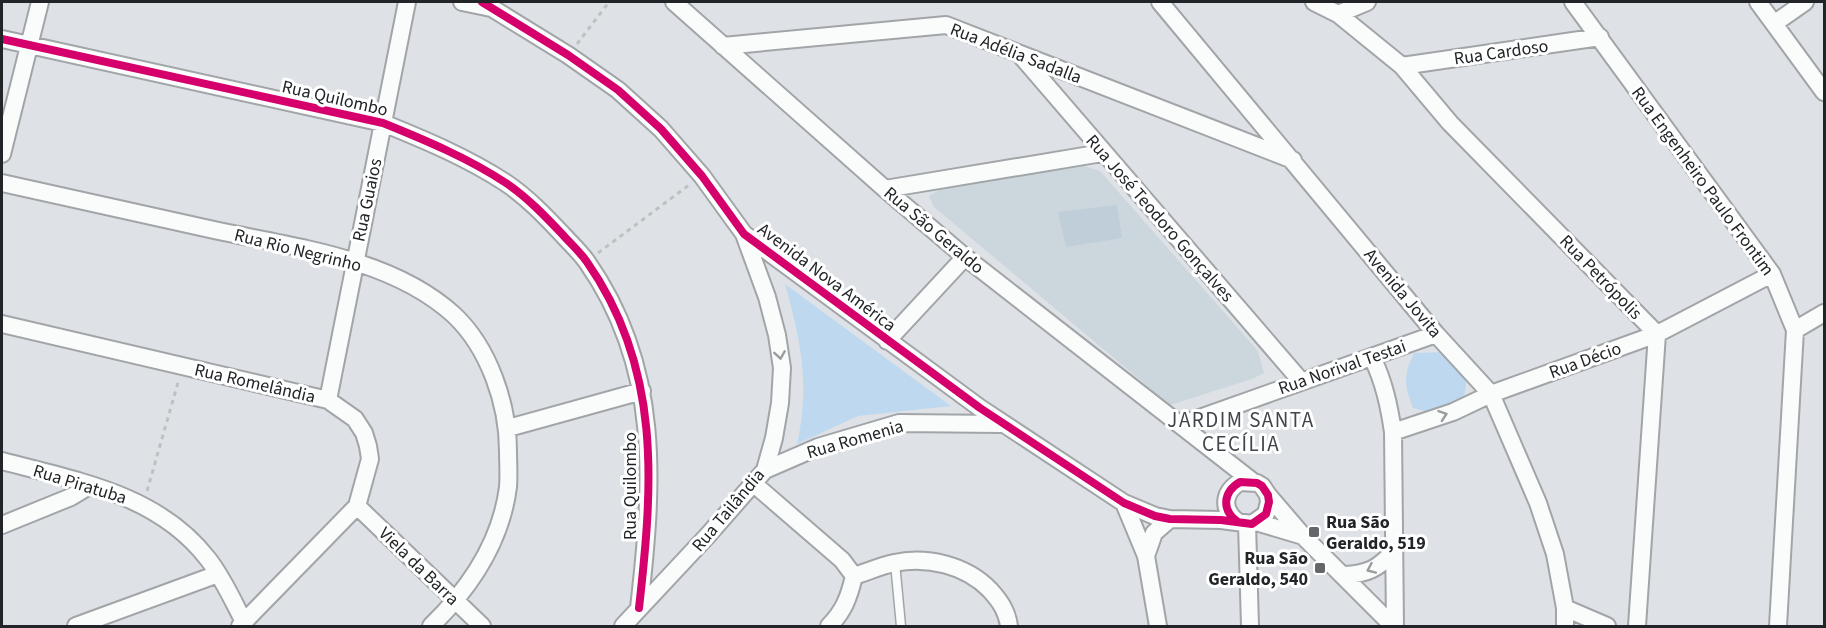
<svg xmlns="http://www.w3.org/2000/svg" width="1826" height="628" font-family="'Source Sans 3',sans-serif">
  <rect width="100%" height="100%" fill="#dee2e6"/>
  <path fill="#ccd6dd" d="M1078,164L1100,171L1258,351L1264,373L1252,379L1170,405L934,207L929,196L941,189Z"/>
  <path fill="#bed9ef" d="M785,284L951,406L858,416L797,444C810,385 801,341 785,284Z
    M1444,352L1467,376L1464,398L1429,412L1413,408C1404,384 1403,376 1414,353Z"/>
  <path fill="#bfced9" d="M1117,205L1122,238L1066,247L1058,212Z"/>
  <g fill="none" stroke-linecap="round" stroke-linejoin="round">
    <defs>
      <path id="service" d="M895,563L901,626"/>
      <path id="minor" d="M462,2L491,8
        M482,2L568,55L618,90L661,129L702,176L744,234L980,408L1124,503L1155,516L1170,519L1221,520L1252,524L1266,514L1269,502L1268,495L1262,486L1257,483L1240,482C1223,492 1221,510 1238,522
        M674,2L885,189L965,257L1252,481
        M1160,2L1436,334L1491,394L1538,503L1555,554L1565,608V626
        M1314,2L1338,14L1367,2
        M1573,2L1772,274L1795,330L1778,626
        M1758,2L1824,92
        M1338,14L1402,66L1450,123L1657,334L1637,626
        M1775,23L1805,2
        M2,39L383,123C425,140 468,158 506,183C527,197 546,217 563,235C571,244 580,252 587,262C662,369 653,485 639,608
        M723,46L946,25L1293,160
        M1022,57L1301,381
        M1402,66L1600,37
        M2,154L40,2
        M2,183C72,199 143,214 214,230C293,247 392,258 454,315C489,348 508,404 508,451C508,462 509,475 508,487C501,542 470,588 431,626
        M885,189L1102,153
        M2,324L328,400L355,419L364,433L368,446L370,459L357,506L240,626
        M1795,330L1824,313
        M887,341L965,257
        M1372,357C1384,382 1389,405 1393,432L1395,626
        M328,400L407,2
        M1180,425L1436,334
        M508,428L642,391
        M1393,432L1453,412L1491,394L1657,334L1772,274
        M2,461C77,481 158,494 208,559C223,578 233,601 244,622
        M765,470L818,447L899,423L1003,424
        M754,484L842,560L854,576
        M1268,495L1304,537L1393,626
        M1124,503L1146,556L1158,626
        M357,506L482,626
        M1256,522L1303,536
        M1247,524L1250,626
        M2,525L71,497L91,485
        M1146,556L1154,533L1170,519
        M1344,575C1367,574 1378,569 1394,551
        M1565,608L1607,626
        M76,626L218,574
        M623,626L709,534L765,470L774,438L780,403L782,368L777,335L767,297L744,234
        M829,626C844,611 849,597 854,576C867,572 880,566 894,563C927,556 966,565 990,590C1000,601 1007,611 1009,626"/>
    </defs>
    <use href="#service" stroke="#a2a5a8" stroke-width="11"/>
    <use href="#minor" stroke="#a2a5a8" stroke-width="20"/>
    <path stroke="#bfc0c2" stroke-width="3" stroke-dasharray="4.5 4.5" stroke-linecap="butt" d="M577,44L609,2
      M598,253L689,185
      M147,491L179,379"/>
    <use href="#service" stroke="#fafbfb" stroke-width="8"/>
    <use href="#minor" stroke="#fafbfb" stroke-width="16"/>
    <defs>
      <path id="cycleway" d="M482,2L568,55L618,90L661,129L702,176L744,234L980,408L1124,503L1155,516L1170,519L1221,520L1252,524L1266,514L1269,502L1268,495L1262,486L1257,483L1240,482C1223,492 1221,510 1238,522
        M2,39L383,123C425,140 468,158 506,183C527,197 546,217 563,235C571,244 580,252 587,262C662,369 653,485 639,608"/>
    </defs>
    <use href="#cycleway" stroke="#fff" stroke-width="11"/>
    <use href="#cycleway" stroke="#d6006c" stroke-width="8"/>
  </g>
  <defs><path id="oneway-chevron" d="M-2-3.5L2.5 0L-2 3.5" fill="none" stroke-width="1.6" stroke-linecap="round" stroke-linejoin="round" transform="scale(1.5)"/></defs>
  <g stroke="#999b9c">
    <use href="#oneway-chevron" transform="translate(780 355) rotate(81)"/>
    <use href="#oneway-chevron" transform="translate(1443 415) rotate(-19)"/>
    <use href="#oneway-chevron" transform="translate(1371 569) rotate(156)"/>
  </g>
  <g fill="#64676a" stroke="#fff" stroke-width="2">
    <rect x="1308" y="526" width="12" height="12" rx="3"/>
    <rect x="1314" y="562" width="12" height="12" rx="3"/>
  </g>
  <g text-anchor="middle" stroke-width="6" stroke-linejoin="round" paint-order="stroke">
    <g font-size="18" fill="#222528" stroke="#fff">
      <text transform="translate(1501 52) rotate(-8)" y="6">Rua Cardoso</text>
      <text transform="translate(1016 53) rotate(21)" y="6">Rua Adélia Sadalla</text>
      <text transform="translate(335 98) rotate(13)" y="6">Rua Quilombo</text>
      <text transform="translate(1703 181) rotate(54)" y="6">Rua Engenheiro Paulo Frontim</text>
      <text transform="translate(367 200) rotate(-78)" y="6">Rua Guaios</text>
      <text transform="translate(1160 218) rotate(49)" y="6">Rua José Teodoro Gonçalves</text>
      <text transform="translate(934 230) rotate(40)" y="6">Rua São Geraldo</text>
      <text transform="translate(298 250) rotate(14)" y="6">Rua Rio Negrinho</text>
      <text transform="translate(827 277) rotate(37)" y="6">Avenida Nova América</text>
      <text transform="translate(1601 277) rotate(46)" y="6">Rua Petrópolis</text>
      <text transform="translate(1403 293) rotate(50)" y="6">Avenida Jovita</text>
      <text transform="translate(1585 360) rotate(-20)" y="6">Rua Décio</text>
      <text transform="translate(1342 367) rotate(-19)" y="6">Rua Norival Testai</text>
      <text transform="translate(255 383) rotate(13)" y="6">Rua Romelândia</text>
      <text transform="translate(855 439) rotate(-16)" y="6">Rua Romenia</text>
      <text transform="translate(80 484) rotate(17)" y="6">Rua Piratuba</text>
      <text transform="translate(630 486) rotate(-90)" y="6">Rua Quilombo</text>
      <text transform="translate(728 510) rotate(-50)" y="6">Rua Tailândia</text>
      <text transform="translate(419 566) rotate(44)" y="6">Viela da Barra</text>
    </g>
    <g font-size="18" font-weight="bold" fill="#222528" stroke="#fff" text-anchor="start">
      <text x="1326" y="528">Rua São<tspan x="1326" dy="21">Geraldo, 519</tspan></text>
      <text x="1308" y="564" text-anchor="end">Rua São<tspan x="1308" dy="21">Geraldo, 540</tspan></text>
    </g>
    <g font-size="21" letter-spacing="1.5" fill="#40464b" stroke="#fff">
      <text x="1241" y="427">JARDIM SANTA<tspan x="1241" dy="24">CECÍLIA</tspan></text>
    </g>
  </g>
  <rect width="1826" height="628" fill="none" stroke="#222528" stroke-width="6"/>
</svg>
